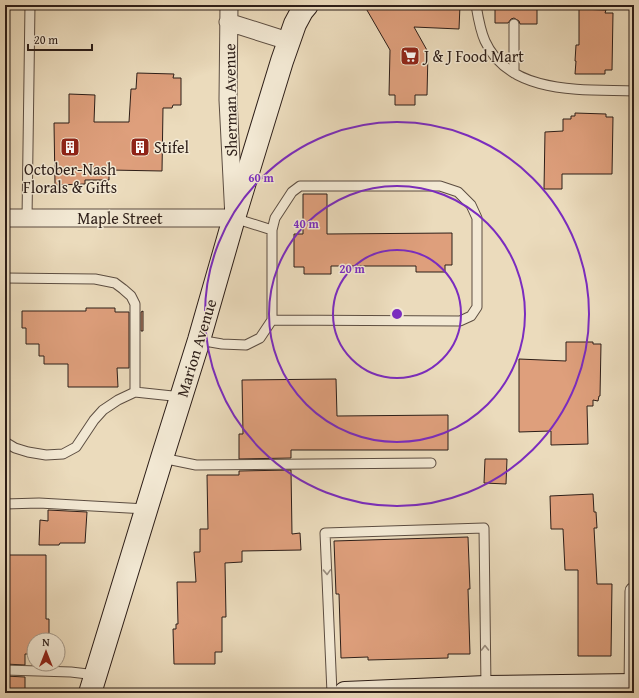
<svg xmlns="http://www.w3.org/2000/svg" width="639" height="698" font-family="'Gentium Book Plus',serif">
  <rect width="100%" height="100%" fill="#ebdbbc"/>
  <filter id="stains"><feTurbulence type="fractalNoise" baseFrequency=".005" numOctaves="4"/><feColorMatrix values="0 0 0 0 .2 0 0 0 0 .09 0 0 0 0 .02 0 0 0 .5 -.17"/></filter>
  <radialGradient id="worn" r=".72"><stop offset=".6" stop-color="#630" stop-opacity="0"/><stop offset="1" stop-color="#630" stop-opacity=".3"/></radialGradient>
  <path fill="#de9f7c" stroke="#2d1e18" d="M364,5H460L459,29L414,27L428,52L427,95H415V105H395V95H389L390,50Z
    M495,5H537V24H520L519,21L514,18L511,19L508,23H495Z
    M579,9L606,10L605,13H613L612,70H605V74H575L576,61H575L576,45H579Z
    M137,73L174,74L173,78H181V105H173L172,108H163L162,171L109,170V180H85V184L55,185L54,123H69V94L95,95L94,122H129L131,89H136Z
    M575,113L606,114V117H613L612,174H562V189H544L545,132L563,131V119H571V116H575Z
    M303,194H327V234L452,233V265H445V272H416V266H331V274H304V267H294V234H303Z
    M86,308H115V312H129V368H117L118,387H68V364H44V356H39V344H26V328H22V311H86Z
    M143,311V331H141V312Z
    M566,342H593V344H601L600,396H599L598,401L593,400V406H587L588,444L551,445V431L519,432V359L566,361Z
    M336,379L337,416L448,415V450H291V458L239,459V434H243L242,380Z
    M485,459H507L506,484L484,483Z
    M291,470L292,534L300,533L301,550L242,551V562L225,563L226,617H222V652H215V664H174L173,629H176V624H178L177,582H196L194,552H200V529H208L207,475H239V471Z
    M593,494L594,512H596L597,528H594L597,584H612L611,656H578V570H565L563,529H551L550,496Z
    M48,510L87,512L85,543H60L59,545H39L40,520L48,521Z
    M468,537L470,589H468L470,654H448V658L368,660V657L341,658L339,594H336L334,541Z
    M5,555H46V619H49V640H34V654H25V665L5,664Z
    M5,676L25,677V693H5Z"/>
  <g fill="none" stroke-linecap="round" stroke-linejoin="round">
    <defs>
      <path id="lane" d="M476,5C478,17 480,30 485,41C510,96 584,89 634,91
        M514,24V73
        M27,218L30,5
        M234,218L272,230
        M5,278L95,279L115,283L123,289L131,296L135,304V392
        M199,340L222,344L246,345L260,338L272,320V230L275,218L292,192L300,186H440L458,192L471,205L477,218V307L471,316L460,321L272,320
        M5,442L15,448L28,452L46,455L63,454L76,447L94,420L103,410L118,400L135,392L182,397
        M162,458L196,465L431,463
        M5,504L39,503L146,509
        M5,670L71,672L96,675
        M332,693L325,533L484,528L486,687"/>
      <path id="street" d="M228,22L288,41
        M5,218H234L228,100L229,5
        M633,693L634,591"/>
      <path id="secondary" d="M90,693L162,458L199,340L234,218L282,61L295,24L302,11L307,5
        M345,693L486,687L634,685"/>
    </defs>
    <use href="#lane" stroke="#5c4d41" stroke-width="11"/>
    <use href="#street" stroke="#5c4d41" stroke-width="19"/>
    <use href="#secondary" stroke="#2d1e18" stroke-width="24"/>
    <use href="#lane" stroke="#f2e8d3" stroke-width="9"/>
    <use href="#street" stroke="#f2e8d3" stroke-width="17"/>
    <use href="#secondary" stroke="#f2e8d3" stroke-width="22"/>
  </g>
  <defs><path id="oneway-chevron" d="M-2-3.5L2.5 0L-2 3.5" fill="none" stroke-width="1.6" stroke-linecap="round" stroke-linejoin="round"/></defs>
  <g stroke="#998d7f">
    <use href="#oneway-chevron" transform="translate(327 572) rotate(88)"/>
    <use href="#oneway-chevron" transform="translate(485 648) rotate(-91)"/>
  </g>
  <g fill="none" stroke="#7b2cbf" stroke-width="2">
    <circle cx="397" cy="314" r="64"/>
    <circle cx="397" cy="314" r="128"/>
    <circle cx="397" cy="314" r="192"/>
  </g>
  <defs>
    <symbol id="supermarket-square" viewBox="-11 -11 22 22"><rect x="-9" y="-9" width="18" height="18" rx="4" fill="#8f2418" stroke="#f2e8d3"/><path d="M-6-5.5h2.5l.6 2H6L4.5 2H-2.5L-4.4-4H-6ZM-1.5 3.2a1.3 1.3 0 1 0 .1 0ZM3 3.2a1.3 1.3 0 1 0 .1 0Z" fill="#fff"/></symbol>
    <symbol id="building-square" viewBox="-11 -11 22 22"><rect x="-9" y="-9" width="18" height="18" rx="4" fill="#8f2418" stroke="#f2e8d3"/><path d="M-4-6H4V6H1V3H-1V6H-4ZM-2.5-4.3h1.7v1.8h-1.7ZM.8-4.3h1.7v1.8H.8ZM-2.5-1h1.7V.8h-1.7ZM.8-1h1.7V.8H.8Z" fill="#fff"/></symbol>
  </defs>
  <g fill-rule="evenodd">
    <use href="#supermarket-square" x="399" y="45" width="22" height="22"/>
    <use href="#building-square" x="59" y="136" width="22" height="22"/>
    <use href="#building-square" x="129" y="136" width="22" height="22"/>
  </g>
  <g text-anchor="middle" stroke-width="3" stroke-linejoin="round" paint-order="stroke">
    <g font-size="16" fill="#2d1e18" stroke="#f2e8d3" text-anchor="start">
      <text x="424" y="62">J &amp; J Food Mart</text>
      <text x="154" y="153">Stifel</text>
      <text x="70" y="175" text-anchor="middle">October-Nash<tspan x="70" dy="18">Florals &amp; Gifts</tspan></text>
    </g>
    <g font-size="16" fill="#2d1e18" stroke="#f2e8d3">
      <text transform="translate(230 100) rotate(-91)" y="6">Sherman Avenue</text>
      <text x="120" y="224">Maple Street</text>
      <text transform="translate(196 348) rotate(-73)" y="6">Marion Avenue</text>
    </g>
  </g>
  <circle cx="397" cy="314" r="6" fill="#7b2cbf" stroke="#f2e8d3" stroke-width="2"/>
  <g font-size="12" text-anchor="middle" font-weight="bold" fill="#7b2cbf" stroke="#f2e8d3" stroke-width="3" stroke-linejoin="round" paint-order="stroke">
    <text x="261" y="182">60 m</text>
    <text x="306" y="228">40 m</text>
    <text x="352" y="273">20 m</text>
  </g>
  <rect width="639" height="698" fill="none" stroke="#ebdbbc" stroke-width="20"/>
  <rect x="6" y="6" width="627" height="686" fill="none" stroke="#2d1e18" stroke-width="2"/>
  <rect x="10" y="10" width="619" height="678" fill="none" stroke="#2d1e18"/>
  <g transform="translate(46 652)"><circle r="19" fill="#f2e8d3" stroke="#a39788"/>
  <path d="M0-3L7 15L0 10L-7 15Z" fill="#8f2418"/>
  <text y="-6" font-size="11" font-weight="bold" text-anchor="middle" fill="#2d1e18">N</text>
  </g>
  <path d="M28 44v6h64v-6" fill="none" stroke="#2d1e18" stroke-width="2"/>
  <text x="34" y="44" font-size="12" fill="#2d1e18" stroke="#f2e8d3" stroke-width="3" paint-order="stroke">20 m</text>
  <rect width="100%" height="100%" filter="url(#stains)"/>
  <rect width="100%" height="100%" fill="url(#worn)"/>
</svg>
